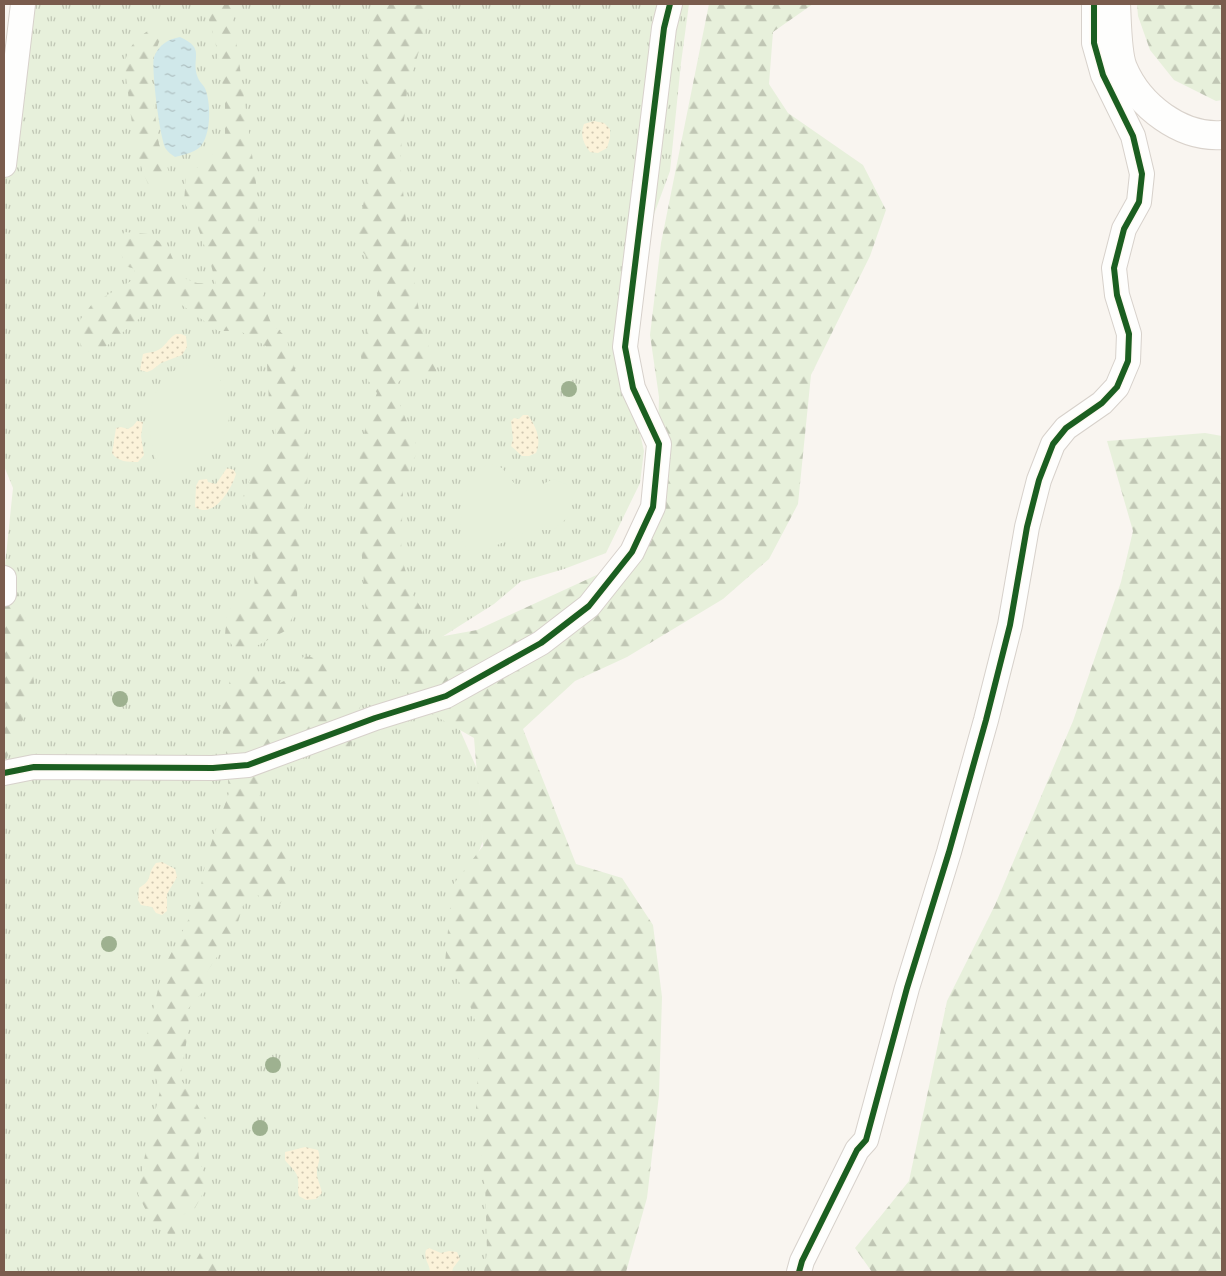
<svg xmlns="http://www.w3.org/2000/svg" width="1226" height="1276" font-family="'Work Sans',sans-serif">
  <defs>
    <pattern id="grass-tufts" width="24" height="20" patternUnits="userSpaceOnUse" patternTransform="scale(1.25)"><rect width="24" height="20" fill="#e7f0db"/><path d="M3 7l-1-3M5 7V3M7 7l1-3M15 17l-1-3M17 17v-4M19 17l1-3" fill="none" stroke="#c0c6b4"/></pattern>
    <pattern id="forest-firs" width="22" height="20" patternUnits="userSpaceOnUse" patternTransform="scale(1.25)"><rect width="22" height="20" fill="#e7f0db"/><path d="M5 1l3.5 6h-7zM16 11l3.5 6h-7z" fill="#c0c6b4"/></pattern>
    <pattern id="sand-dots" width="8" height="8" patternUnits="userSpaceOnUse" patternTransform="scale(1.25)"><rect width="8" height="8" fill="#fbf2d9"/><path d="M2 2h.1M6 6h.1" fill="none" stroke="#d0c7b2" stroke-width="1.8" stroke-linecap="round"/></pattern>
    <pattern id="water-ripples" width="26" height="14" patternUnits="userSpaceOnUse" patternTransform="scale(1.25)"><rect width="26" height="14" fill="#d0e8ea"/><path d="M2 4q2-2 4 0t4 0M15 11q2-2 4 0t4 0" fill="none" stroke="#aebfc0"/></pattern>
  </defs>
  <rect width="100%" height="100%" fill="#f9f5f0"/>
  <path fill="url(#grass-tufts)" d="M14,4H689L681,63L670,171L643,244L628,380L644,451L640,483L606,553L564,569L520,582L494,604L434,642L456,721L477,769L483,841L458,904L485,1023L491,1272H4V575L13,488L4,466V81Z"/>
  <path fill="url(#forest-firs)" d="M204,4H231L256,183L265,308L271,323L286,337L299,384L308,439L307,497L298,556L297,601L289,629L239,655L225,635L227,612L255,588L248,509L243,497L254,468L276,450L275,417L269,402L266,346L240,331H218L172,298L156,300L147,312L104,348L84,352L74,328L92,304L131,281L135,269L125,266L119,246L124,232L148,234L168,248L181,277L197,283L216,284L210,261L197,225L184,202L186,177L212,155L225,139V99L215,40Z
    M374,4H433L407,91L400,160L408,242L421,323L437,373H407L393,388L418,449L403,489L401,556L413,595L425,614L422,640L477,630L601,573L636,536L657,467L659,397L650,335L661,243L709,4H813L773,32L769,84L788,113L863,165L886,210L870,256L811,375L798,504L769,559L723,599L627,657L575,681L523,729L576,864L622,878L653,925L662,997L659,1095L647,1198L626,1272H484L487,1252L485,1182L476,1109L479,1033L465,990L445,963L452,886L483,846L474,738L430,713L376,658L368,637L356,478L366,424L377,393L363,373L360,348L373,317L379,286L366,256L354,241L363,206L374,144L366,81L367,44Z
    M1137,4H1222V100L1216,101L1174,80L1150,50L1138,16Z
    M154,27L162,28L163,37L159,42L149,70L159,144L169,172L164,185L157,188L148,184C135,156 132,123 128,93C127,82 124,69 126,58C130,43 142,34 154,27Z
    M1205,433L1222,436V1272H872L855,1248L909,1181L947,1001L995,905L1073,721L1121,582L1133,531L1107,441Z
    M4,563L25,611L35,691L4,765Z
    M304,656L328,660L327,677L341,697L361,704L349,750L317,752L264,768L259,789L261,829L272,841L289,855V887L280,904L263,903L258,895L243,905L236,929L208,970L206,988L188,1009L189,1027L180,1079L191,1093L206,1121L197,1140L199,1159L208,1184L195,1208L181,1216L174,1238L152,1223L138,1194L145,1155L160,1091L145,1043L163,969L198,901L207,855L229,793L225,741L218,717L230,681L251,670L270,688L292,677Z
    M200,1253L218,1262L221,1272H189Z"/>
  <path fill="url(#sand-dots)" d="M594,121L604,123L610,129V138L607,148L598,153L590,152C583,143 580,135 584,124Z
    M176,334H181L186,336L187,347L182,355L161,363L152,370L147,372L140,370L143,354C148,352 152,353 156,351C165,348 168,338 176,334Z
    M523,415H528C536,427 542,439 536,453L529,456H522L511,446L513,439L511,421L514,418L519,419Z
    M137,421L143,422L141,436L144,455L138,462C128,462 118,462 112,453L116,428L121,427L128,429L133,426Z
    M227,468L234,470L236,474C232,488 214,520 195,507L196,486L199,480L207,479L208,482L216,484Z
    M162,862L175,869L177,877L167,894V911L162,915L156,913L152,907L141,905L138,900L139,888C154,879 146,875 156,863Z
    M305,1147L318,1150C322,1161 316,1165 317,1176C318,1181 321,1187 322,1193L316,1199L306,1200L299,1196C297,1190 299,1186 298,1180C298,1172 289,1166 285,1160V1152Z
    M429,1248L441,1253L449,1251L457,1252L460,1259L453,1268L452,1272H430C430,1264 423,1259 426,1250Z"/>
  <path fill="#e7f0db" d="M192,364H203L215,368L225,390L229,419L222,444L197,461L185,471L174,475L160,472C147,439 141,395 174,371C179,367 186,366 192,364Z
    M491,464L502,468L518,488L529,491L553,479L568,485L573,499L567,518L553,530H539L522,534L486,550L467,551C466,547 463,543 462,540C458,525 464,485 474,473C479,468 484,466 491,464Z"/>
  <path fill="url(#water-ripples)" d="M180,37C207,49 190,58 198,78C200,83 205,86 206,91C211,106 211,135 200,147C194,153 182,155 175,157C172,155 168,152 166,149C160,140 151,67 154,57C159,44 169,39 180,37Z"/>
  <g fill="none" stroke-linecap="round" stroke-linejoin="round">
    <defs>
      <path id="street" d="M4,165L23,4
        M4,578V594
        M4,773L34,767L213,768L248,765L375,718L446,696L541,643L589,606L632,552L653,507L659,444L633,388L625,347L664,28L670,4
        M799,1272L802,1261L857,1150L866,1140L907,988L949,852L986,720L1010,625L1027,527L1039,480L1053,444L1066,428L1102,403L1117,387L1128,361L1129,334L1117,295L1114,268L1124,229L1139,202L1142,174L1133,136L1103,75L1094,43V4"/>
      <path id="secondary" d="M1116,4C1117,20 1117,54 1123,68C1139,106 1181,138 1222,135"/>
    </defs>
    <use href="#street" stroke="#d7d1cb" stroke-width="26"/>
    <use href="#secondary" stroke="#d9d2cb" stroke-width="30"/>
    <use href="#street" stroke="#fefefd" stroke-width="24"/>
    <use href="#secondary" stroke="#fefefd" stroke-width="28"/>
    <defs>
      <path id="cycleway" d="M4,773L34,767L213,768L248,765L375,718L446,696L541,643L589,606L632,552L653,507L659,444L633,388L625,347L664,28L670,4
        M799,1272L802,1261L857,1150L866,1140L907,988L949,852L986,720L1010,625L1027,527L1039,480L1053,444L1066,428L1102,403L1117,387L1128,361L1129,334L1117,295L1114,268L1124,229L1139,202L1142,174L1133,136L1103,75L1094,43V4"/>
    </defs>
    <use href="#cycleway" stroke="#fffaf3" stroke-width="9"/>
    <use href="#cycleway" stroke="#1b5e20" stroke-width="6"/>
  </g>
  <g fill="#9eb190">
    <circle cx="569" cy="389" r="8"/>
    <circle cx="120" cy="699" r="8"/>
    <circle cx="109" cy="944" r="8"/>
    <circle cx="273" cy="1065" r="8"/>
    <circle cx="260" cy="1128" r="8"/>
  </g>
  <rect width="1226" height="1276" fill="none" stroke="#7a5c4d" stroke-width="10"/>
</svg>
